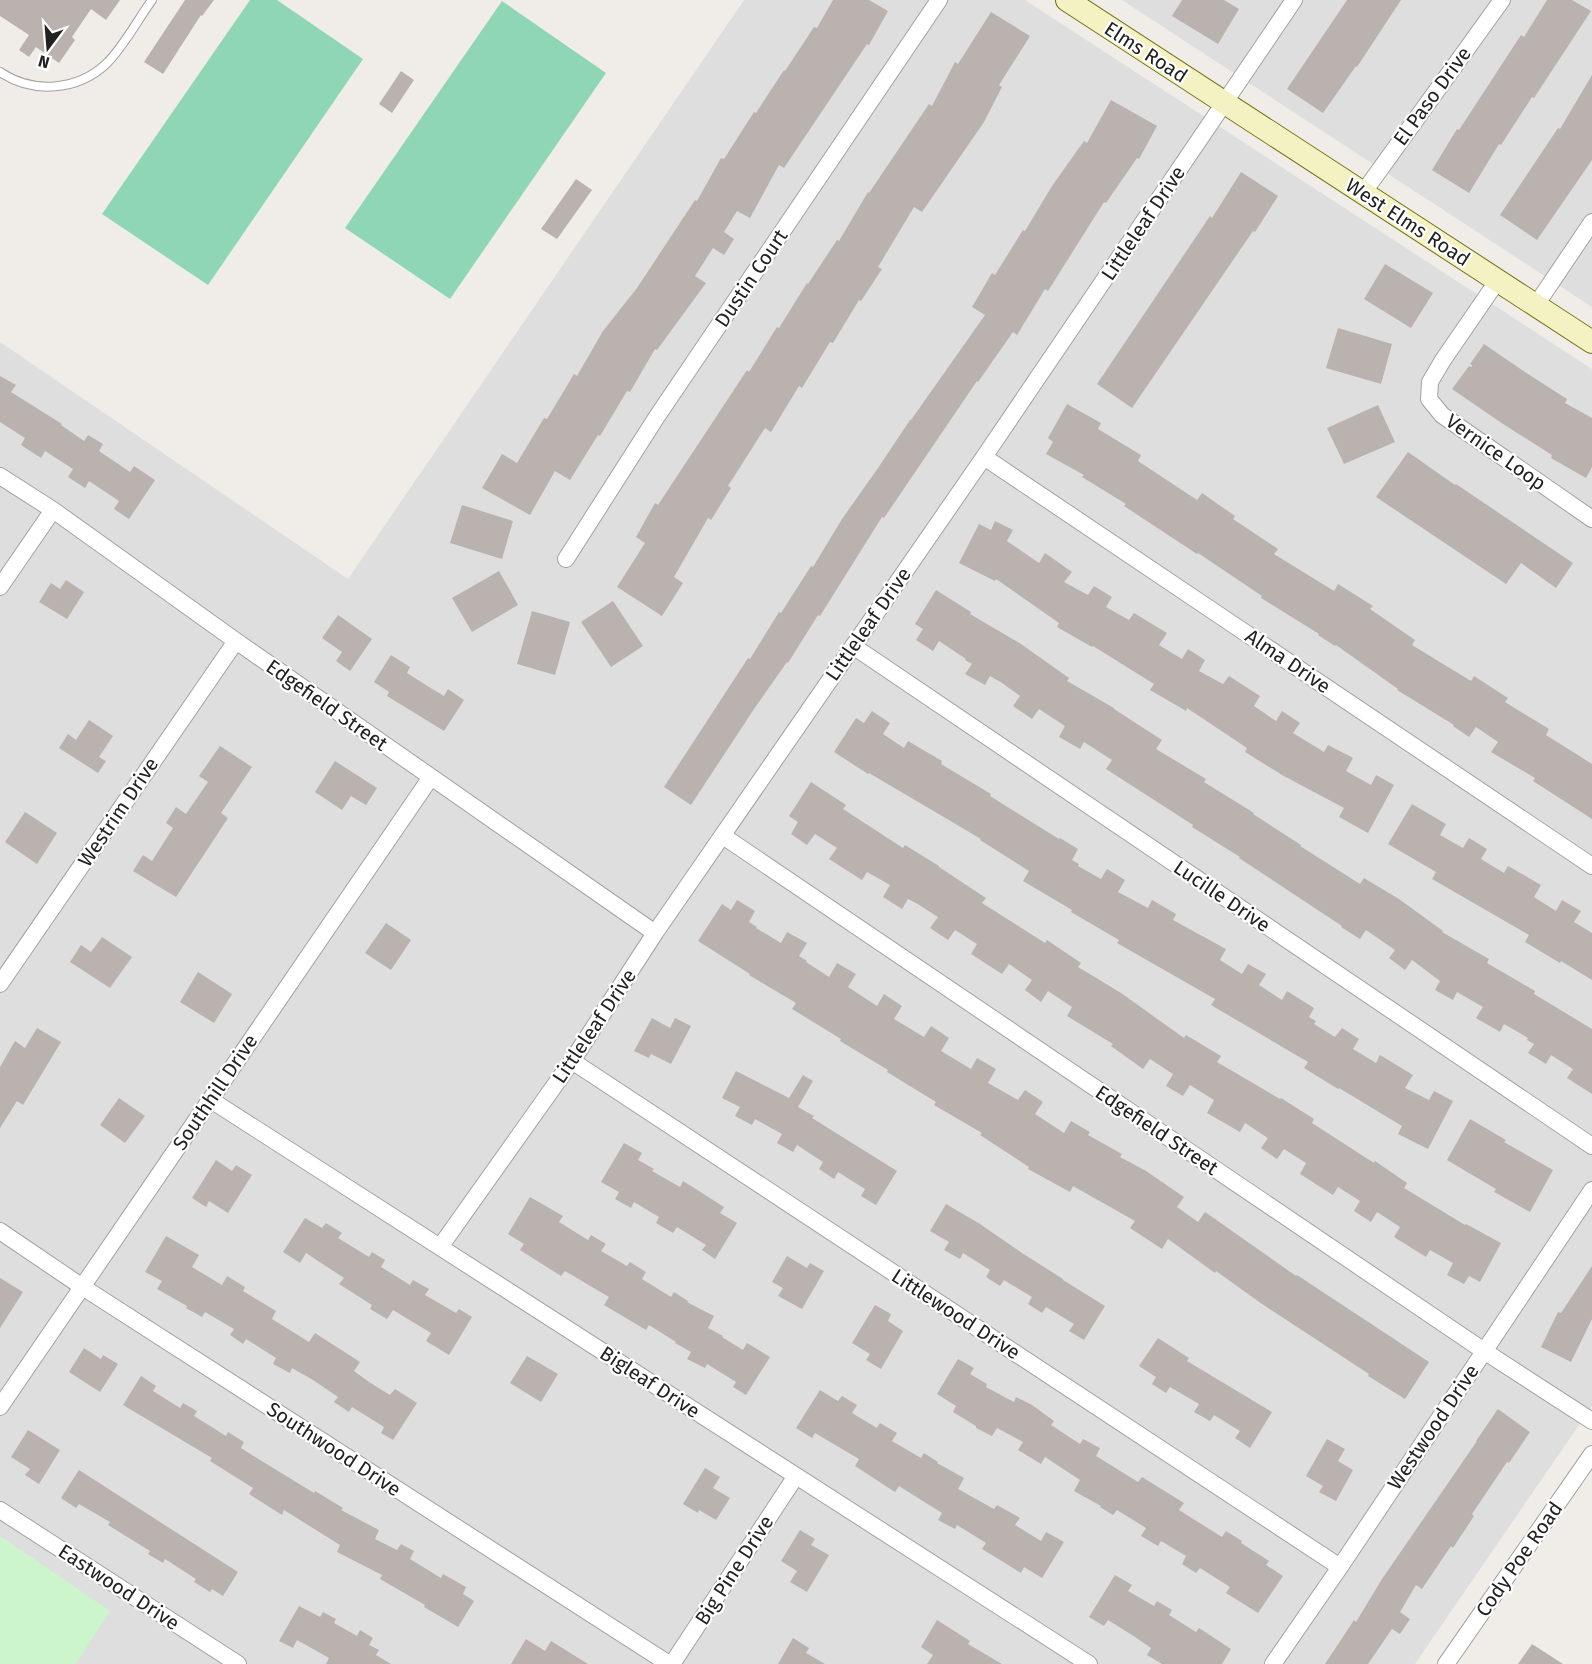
<svg xmlns="http://www.w3.org/2000/svg" width="1592" height="1664" font-family="'Fira Sans',sans-serif">
  <rect width="100%" height="100%" fill="#f0ede9"/>
  <path fill="#dfdede" d="M744,0H1025L1592,369V1406L1415,1664H0V342L348,579Z
    M1122,0H1592V307Z"/>
  <path fill="#ccf5cb" d="M0,1536L110,1611L76,1664H0Z"/>
  <path fill="#8fd7b4" d="M250,0H277L363,59L208,285L102,214Z
    M502,1L606,73L450,299L345,228Z"/>
  <path fill="#bab2ae" d="M0,0H120L106,20L91,9L72,37L75,40L59,63L36,47L29,57L19,50L29,35L0,16Z
    M185,0H214L202,16L201,15L163,74L144,62Z
    M833,0H869L888,11L869,45L867,44L784,168L779,165L750,218L737,211L724,232L734,239L724,255L713,248L695,276L706,283L657,350L655,349L630,392L627,391L600,436L598,435L570,480L555,471L530,515L482,488L502,454L517,463L544,418L547,419L574,374L577,376L603,331L637,288L695,200L697,201L721,158L724,159L754,112L756,113L784,70L785,71L814,27L817,28Z
    M1182,0H1224L1239,9L1218,44L1172,16Z
    M1347,0H1401L1357,67L1356,66L1323,113L1287,89Z
    M1547,0H1572L1591,11L1534,98L1532,97L1501,145L1499,144L1469,193L1432,170L1457,129L1459,130L1521,35L1524,37Z
    M991,12L1030,36L999,85L1002,87L984,122L922,212L914,207L878,267L882,269L861,301L859,300L833,343L830,342L802,388L799,386L771,432L765,428L728,486L731,488L711,520L708,518L674,577L683,583L662,616L617,587L645,543L636,537L655,503L658,505L747,370L749,372L777,327L779,328L807,283L808,284L837,240L839,241L868,192L869,193L929,104L932,106L955,62L958,64Z
    M401,71L414,80L392,113L379,104Z
    M1592,75V160L1537,240L1500,215L1558,128L1560,129Z
    M1111,100L1157,126L1139,159L1137,158L1106,203L1104,202L1048,291L1045,289L1017,335L1013,332L978,382L977,381L884,518L882,517L820,616L818,615L788,663L787,662L754,709L691,805L664,787L748,658L750,659L779,612L781,613L811,566L813,567L842,519L878,468L910,420H911L985,315L972,307L992,273L995,275L1023,230L1025,231L1052,186L1084,141L1087,143Z
    M1241,172L1278,196L1255,232L1253,231L1132,408L1097,384L1210,216L1212,218Z
    M576,179L592,190L557,239L541,229Z
    M1385,264L1433,293L1411,328L1364,299Z
    M1338,328L1392,344L1381,384L1326,368Z
    M1484,344L1528,374L1567,399L1565,403L1592,418V467L1586,478L1551,458L1552,455L1506,426L1452,389L1469,366L1472,367V365L1470,364Z
    M0,376L16,385L11,392L62,424L61,425L84,441L88,435L103,444L99,451L130,472L134,466L155,480L129,519L114,509L119,501L89,481L85,488L68,477L73,469L45,451L41,458L21,445L25,438L0,422Z
    M1067,404L1101,423L1098,429L1141,455L1138,461L1197,500L1202,493L1235,516L1233,519L1278,549L1274,554L1334,591L1338,584L1373,606L1370,609L1415,640L1412,645L1471,681L1474,676L1508,698L1505,702L1549,729L1546,735L1592,764V819L1533,781L1535,778L1491,752L1498,742L1476,727L1469,737L1453,726L1454,725L1397,690L1398,689L1336,645L1335,646L1318,635L1319,634L1261,598L1262,596L1198,553L1197,554L1124,506L1126,504L1082,477L1084,475L1046,454L1053,442L1048,438Z
    M1378,405L1395,442L1344,464L1327,428Z
    M1408,452L1455,485L1456,484L1573,563L1556,588L1521,563L1506,584L1376,497Z
    M462,505L513,521L502,559L450,543Z
    M995,521L1013,530L1007,541L1039,563L1045,553L1072,572L1064,582L1088,595L1094,586L1112,597L1106,607L1129,620L1134,613L1167,633L1159,645L1182,659L1188,649L1205,660L1199,671L1223,684L1229,676L1260,696L1254,706L1276,721L1282,711L1300,723L1293,733L1324,752L1328,745L1353,758L1346,771L1371,785L1376,775L1394,785L1368,833L1339,817L1344,808L1282,775L1245,752L1247,748L1187,708L1186,711L1150,690L1154,684L1093,646L1092,647L1057,627L1059,623L996,579L995,581L959,563L979,524L991,530Z
    M499,571L518,605L472,632L452,598Z
    M66,580L84,592L67,619L39,602L51,583L60,589Z
    M936,590L971,612L970,614L1021,644L1069,678L1067,681L1114,708V709L1162,740L1156,749L1206,779L1204,782L1254,813L1253,814L1301,845L1300,846L1360,884L1364,878L1399,899L1443,931L1442,932L1489,959L1487,963L1535,991L1534,994L1592,1029V1094L1567,1078L1573,1069L1551,1055L1546,1064L1528,1053L1534,1044L1527,1040L1528,1038L1504,1024L1500,1032L1476,1018L1483,1007L1457,992L1453,1000L1435,990L1440,981L1412,960L1405,970L1389,958L1395,950L1366,930L1360,939L1341,927L1342,926L1239,858L1240,857L1192,827L1193,825L1106,769L1112,760L1084,742L1080,749L1059,737L1065,726L1039,709L1032,719L1013,706L1020,696L1002,683L990,676L985,685L965,674L972,664L965,660L966,659L939,641L933,651L916,640L923,629L915,624Z
    M613,601L643,646L611,667L581,622Z
    M532,611L570,622L555,675L517,664Z
    M338,615L372,639L350,671L336,661L342,652L322,638Z
    M391,655L410,667L407,673L429,687L444,696L448,689L464,700L444,731L387,696L389,692L374,682Z
    M872,711L890,723L883,734L904,748L908,741L942,761L941,764L991,794L990,796L1059,839L1060,838L1078,849L1072,860L1079,864L1078,866L1101,879L1107,869L1125,880L1118,892L1148,908L1152,900L1176,914L1173,920L1226,949L1220,960L1242,974L1248,964L1266,974L1259,985L1282,1000L1287,991L1314,1008L1309,1017L1316,1021L1314,1024L1335,1037L1342,1028L1359,1039L1353,1049L1376,1063L1380,1055L1413,1075L1405,1088L1429,1100L1434,1091L1453,1101L1428,1149L1398,1134L1402,1126L1339,1088L1338,1089L1304,1068L1308,1062L1211,1005L1215,999L1117,943L1119,940L1071,912L1072,910L1023,881L1029,871L980,840L981,839L869,773L868,774L834,752L856,718L864,723Z
    M89,720L113,736L99,757L106,761L98,773L59,748L68,734L76,740Z
    M220,746L252,767L221,813L228,818L176,897L133,871L143,855L152,861L173,828L166,823L176,807L186,814L208,782L199,776Z
    M335,761L377,788L366,805L351,796L342,810L315,792Z
    M811,782L846,805L843,809L903,848L905,845L939,866V867L986,898L982,903L1045,943L1047,940L1081,963L1078,967L1121,993L1184,1038L1186,1035L1221,1056L1217,1062L1280,1099L1281,1098L1314,1119L1312,1123L1374,1163L1375,1161L1407,1183L1404,1188L1465,1225L1466,1224L1501,1243L1480,1282L1469,1276L1464,1284L1447,1275L1453,1263L1430,1250L1426,1257L1394,1237L1400,1227L1377,1212L1371,1222L1354,1211L1360,1201L1338,1187L1333,1195L1300,1174L1306,1163L1284,1149L1277,1159L1261,1148L1268,1138L1245,1123L1240,1132L1207,1113L1214,1100L1190,1085L1183,1096L1166,1086L1173,1074L1150,1059L1143,1069L1111,1046L1113,1044L1067,1016L1072,1007L1048,991L1041,1002L1025,990L1032,980L1009,964L1002,974L971,954L977,944L955,930L948,940L930,928L938,917L916,903L908,899L902,909L883,897L890,885L867,872L862,880L829,859L837,848L815,834L807,845L791,834L798,822L789,816Z
    M1412,804L1446,824L1440,835L1463,848L1469,838L1487,849L1481,859L1504,873L1508,866L1541,885L1534,897L1556,911L1562,900L1581,911L1574,922L1592,933V980L1561,961L1560,963L1525,942L1529,935L1432,879L1436,872L1388,844Z
    M25,812L57,833L37,864L5,842Z
    M737,900L755,911L749,922L757,927L756,928L781,943L787,932L807,943L799,956L807,961L806,962L829,977L837,963L856,974L848,987L877,1006L884,994L902,1006L894,1019L924,1037L931,1026L949,1038L941,1051L971,1069L977,1058L996,1069L988,1083L1018,1100L1025,1090L1043,1102L1035,1114L1064,1133L1071,1121L1090,1132L1088,1135L1122,1154L1120,1157L1146,1171L1184,1197L1177,1207L1198,1222L1205,1212L1296,1276L1297,1275L1429,1362L1405,1399L1368,1376L1369,1374L1262,1304L1216,1271L1215,1273L1168,1239L1162,1249L1130,1228L1135,1221L1073,1186L1070,1192L1028,1169L1029,1167L980,1135L982,1133L934,1105L936,1102L887,1072L888,1070L840,1041L841,1039L792,1009L796,1003L749,975L750,974L698,941L722,904L731,910Z
    M386,923L411,940L391,970L365,953Z
    M102,937L132,957L110,988L70,962L81,945L91,952Z
    M198,972L232,994L214,1023L180,1002Z
    M652,1018L670,1028L675,1018L691,1026L671,1064L651,1054L649,1058L634,1051Z
    M37,1028L61,1042L23,1105L17,1101L0,1128V1067L15,1041L25,1048Z
    M736,1071L789,1098L803,1075L813,1081L798,1107L814,1116L812,1118L897,1171L876,1205L861,1196L865,1189L838,1172L834,1179L819,1169L823,1162L797,1145L793,1152L777,1143L782,1134L755,1119L752,1125L735,1116L740,1107L722,1098Z
    M119,1098L145,1116L125,1143L100,1125Z
    M1470,1119L1506,1140L1504,1142L1553,1170L1530,1212L1494,1192L1496,1189L1447,1160Z
    M624,1143L642,1153L638,1160L654,1169L652,1171L680,1187L683,1181L699,1191L724,1207L720,1213L737,1223L715,1259L702,1250L706,1245L677,1227L673,1233L656,1223L659,1217L634,1202L631,1208L615,1199L619,1192L601,1182Z
    M216,1160L232,1171L236,1165L252,1175L228,1213L209,1201L206,1207L192,1198Z
    M530,1197L563,1216L559,1222L588,1240L591,1235L606,1244L601,1251L627,1266L630,1262L646,1272L642,1279L671,1297L674,1292L688,1301L687,1302L714,1316L708,1328L723,1336L722,1337L743,1350L747,1343L770,1357L746,1395L733,1387L736,1382L707,1364L705,1368L687,1359L691,1352L675,1343L676,1342L649,1325L646,1330L604,1305L609,1297L565,1271L561,1276L520,1250L524,1244L508,1234Z
    M946,1204L980,1224L1022,1253L1063,1279V1280L1105,1306L1084,1340L1069,1331L1074,1324L1046,1307L1042,1313L1028,1304L1032,1297L1004,1280L1000,1286L986,1277L990,1270L963,1253L960,1259L944,1250L949,1242L930,1231Z
    M305,1218L322,1228L326,1223L342,1233L338,1238L369,1257L372,1252L385,1260L381,1267L410,1285L413,1280L429,1289L425,1295L456,1313L459,1309L472,1317L449,1355L426,1341L431,1333L393,1310L387,1319L370,1309L372,1305L339,1284L344,1278L306,1253L300,1263L283,1252Z
    M166,1236L199,1255L192,1267L222,1285L227,1276L245,1287L243,1291L276,1311L272,1319L309,1342L315,1333L360,1362L354,1371L369,1382L390,1395L395,1389L417,1403L393,1440L381,1433L384,1427L352,1407L349,1412L334,1402L338,1397L313,1380L292,1368L290,1373L273,1364L276,1358L246,1339L243,1344L230,1335L234,1329L205,1312L202,1317L186,1308L187,1306L157,1289L162,1281L145,1272Z
    M787,1256L807,1268L810,1263L824,1271L802,1309L778,1296L783,1288L772,1282Z
    M1592,1266V1319L1571,1362L1541,1347L1558,1312L1561,1313Z
    M0,1278L23,1292L0,1328Z
    M875,1305L891,1314L888,1321L903,1331L881,1369L866,1360L870,1354L852,1343Z
    M1158,1338L1189,1358L1187,1361L1272,1412L1250,1448L1235,1438L1240,1431L1214,1415L1210,1421L1194,1412L1199,1404L1170,1387L1166,1393L1152,1384L1156,1377L1139,1366Z
    M84,1348L101,1359L103,1355L118,1364L100,1392L69,1372Z
    M527,1356L558,1374L541,1402L510,1383Z
    M958,1359L974,1368L970,1374L987,1384L986,1387L1014,1402L1016,1397L1032,1405L1054,1421L1051,1425L1080,1444L1083,1439L1100,1448L1096,1456L1138,1482L1142,1477L1184,1503L1179,1510L1222,1537L1226,1531L1242,1541L1241,1543L1269,1561L1266,1565L1283,1576L1258,1613L1226,1593L1230,1587L1200,1568L1196,1573L1182,1564L1186,1556L1161,1541L1158,1546L1141,1536L1146,1528L1117,1510L1113,1515L1100,1507L1101,1506L1074,1491L1080,1480L1045,1457L1041,1464L1018,1450L1023,1442L997,1428L992,1436L976,1428V1426L953,1412L956,1406L937,1394Z
    M141,1376L156,1386L153,1391L180,1408L183,1403L197,1411L194,1416L226,1436L228,1432L244,1442L241,1448L252,1455L314,1493L315,1491L343,1508L341,1510L379,1530L375,1539L397,1550L401,1544L414,1551L410,1559L441,1578L443,1574L466,1587L463,1594L474,1601L458,1627L424,1607L425,1605L380,1579L382,1575L337,1552L340,1545L284,1510L282,1515L249,1494L253,1488L210,1461L212,1458L123,1405Z
    M820,1390L838,1401L842,1396L857,1405L852,1413L877,1428L880,1423L897,1433L892,1441L921,1458L924,1453L938,1462L937,1463L964,1478L958,1489L994,1509L997,1505L1020,1518L1015,1525L1041,1541L1046,1532L1064,1542L1042,1578L1024,1567L1021,1573L1005,1563L982,1549L986,1543L957,1525L955,1529L938,1520L942,1513L926,1503L899,1486L895,1492L855,1466L859,1459L815,1433L812,1438L796,1428Z
    M1498,1409L1530,1432L1509,1463L1507,1462L1472,1514L1474,1516L1453,1548L1451,1546L1422,1589L1416,1585L1400,1612L1410,1619L1400,1634L1392,1629L1368,1664H1325L1354,1620L1356,1622L1382,1579L1477,1441H1476Z
    M28,1430L60,1450L39,1484L25,1475L30,1469L11,1457Z
    M1327,1439L1345,1449L1338,1461L1353,1470L1336,1501L1319,1492L1323,1486L1306,1476Z
    M705,1468L720,1477L713,1488L730,1498L716,1520L699,1510L698,1513L683,1504Z
    M79,1470L238,1572L223,1596L212,1589L210,1592L194,1582L196,1579L165,1559L163,1563L148,1554L150,1551L108,1525L110,1522L79,1504L76,1508L61,1498Z
    M800,1530L815,1539L811,1545L829,1555L807,1592L790,1582L797,1571L781,1561Z
    M1115,1575L1132,1585L1128,1591L1154,1606L1157,1601L1172,1610L1169,1615L1196,1632L1199,1628L1231,1649L1222,1664H1162L1147,1655L1151,1648L1135,1637L1108,1620L1104,1626L1089,1617Z
    M299,1606L320,1617L323,1612L336,1619L334,1623L357,1636L360,1630L373,1638L369,1645L379,1650L376,1655L391,1664H326L329,1658L297,1640L293,1648L279,1641Z
    M937,1620L970,1641L968,1644L1002,1664H927L933,1655L921,1647Z
    M793,1638L809,1648L806,1653L825,1664H778Z
    M526,1639L545,1651L551,1641L588,1664H511Z
    M1532,1644L1563,1664H1518Z"/>
  <g fill="none" stroke-linecap="round" stroke-linejoin="round">
    <defs>
      <path id="lane" d="M0,72C33,94 77,91 106,64C122,49 139,18 152,0"/>
      <path id="street" d="M1363,193L1502,0
        M1498,280L1443,360L1430,382L1429,399L1442,415L1592,519
        M1536,305L1592,222
        M984,457L1592,866
        M0,476L53,510L236,641L655,933
        M566,559L656,418L939,0
        M0,587L53,510
        M853,646L1592,1146
        M723,836L1484,1351L1592,1421
        M0,984L236,641
        M572,1061L1340,1567
        M211,1100L1089,1664
        M0,1231L81,1286L669,1664
        M440,1247L572,1061L655,933L984,457L1294,0
        M0,1407L431,777
        M0,1510L238,1664
        M672,1664L796,1476
        M1273,1664L1340,1567L1592,1190
        M1446,1664L1592,1454"/>
      <path id="secondary" d="M1067,0L1592,342"/>
    </defs>
    <use href="#lane" stroke="#a2a2a2" stroke-width="10"/>
    <use href="#street" stroke="#a2a2a2" stroke-width="18"/>
    <use href="#secondary" stroke="#6e7010" stroke-width="24"/>
    <use href="#lane" stroke="#fff" stroke-width="8"/>
    <use href="#street" stroke="#fff" stroke-width="16"/>
    <use href="#secondary" stroke="#f4f2c3" stroke-width="22"/>
  </g>
  <g text-anchor="middle" stroke-width="4.5" stroke-linejoin="round" paint-order="stroke">
    <g font-size="20" fill="#212121" stroke="#fff">
      <text transform="translate(1146 52) rotate(33)" y="7">Elms Road</text>
      <text transform="translate(1432 96) rotate(-54)" y="7">El Paso Drive</text>
      <text transform="translate(1408 222) rotate(33)" y="7">West Elms Road</text>
      <text transform="translate(1143 223) rotate(-56)" y="7">Littleleaf Drive</text>
      <text transform="translate(751 278) rotate(-56)" y="7">Dustin Court</text>
      <text transform="translate(1496 452) rotate(35)" y="7">Vernice Loop</text>
      <text transform="translate(868 624) rotate(-55)" y="7">Littleleaf Drive</text>
      <text transform="translate(1288 661) rotate(34)" y="7">Alma Drive</text>
      <text transform="translate(327 705) rotate(35)" y="7">Edgefield Street</text>
      <text transform="translate(118 812) rotate(-56)" y="7">Westrim Drive</text>
      <text transform="translate(1222 896) rotate(34)" y="7">Lucille Drive</text>
      <text transform="translate(594 1026) rotate(-56)" y="7">Littleleaf Drive</text>
      <text transform="translate(215 1092) rotate(-56)" y="7">Southhill Drive</text>
      <text transform="translate(1157 1130) rotate(34)" y="7">Edgefield Street</text>
      <text transform="translate(956 1314) rotate(33)" y="7">Littlewood Drive</text>
      <text transform="translate(650 1382) rotate(33)" y="7">Bigleaf Drive</text>
      <text transform="translate(1433 1427) rotate(-56)" y="7">Westwood Drive</text>
      <text transform="translate(334 1449) rotate(33)" y="7">Southwood Drive</text>
      <text transform="translate(1519 1559) rotate(-55)" y="7">Cody Poe Road</text>
      <text transform="translate(734 1570) rotate(-57)" y="7">Big Pine Drive</text>
      <text transform="translate(119 1587) rotate(33)" y="7">Eastwood Drive</text>
    </g>
  </g>
  <g transform="translate(48 48) rotate(196)" stroke="#ffffff" stroke-width="4.5" paint-order="stroke">
  <path d="M0-4.5L10 22L0 15L-10 22Z" fill="#212121"/>
  <text y="-9" font-size="16" font-weight="bold" text-anchor="middle" fill="#212121">N</text>
  </g>
</svg>
